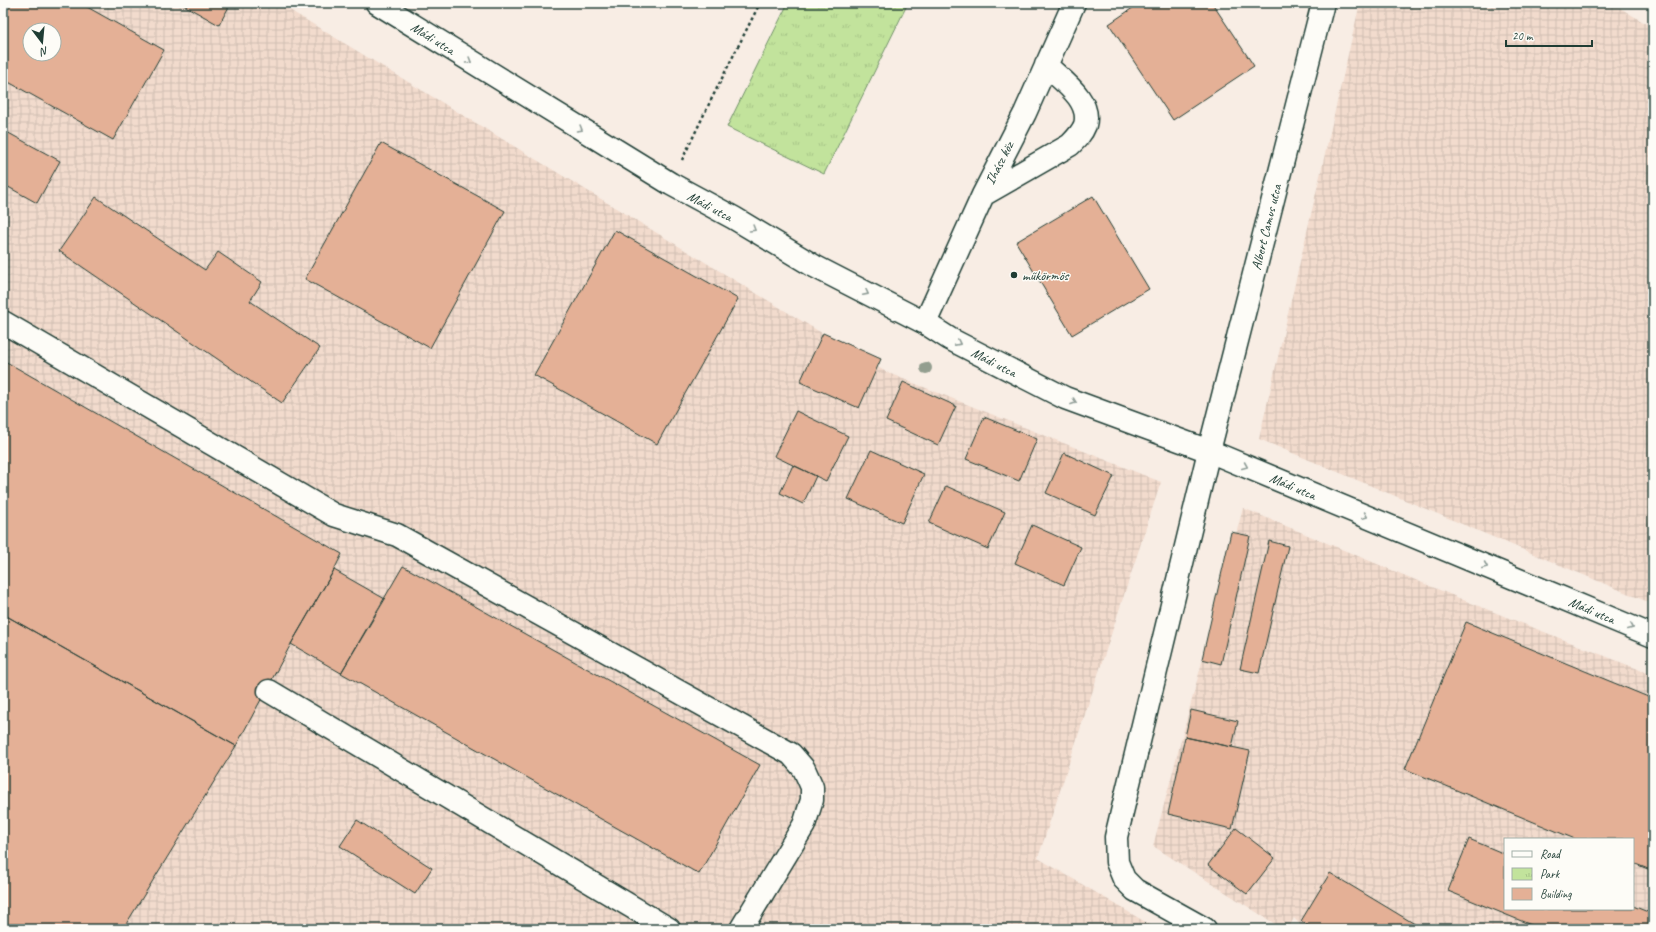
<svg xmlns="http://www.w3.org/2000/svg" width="1656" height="932" font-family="Caveat,sans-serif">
  <defs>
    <pattern id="industrial-grid" width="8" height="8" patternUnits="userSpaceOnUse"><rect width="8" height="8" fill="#f2dbcd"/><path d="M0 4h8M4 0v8" fill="none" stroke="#cfbdb1"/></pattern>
    <pattern id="park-tufts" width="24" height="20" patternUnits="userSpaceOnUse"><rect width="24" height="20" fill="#c2e39c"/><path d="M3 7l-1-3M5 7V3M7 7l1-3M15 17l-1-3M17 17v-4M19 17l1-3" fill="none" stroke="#a6c487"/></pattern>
  </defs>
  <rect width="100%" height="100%" fill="#f8ede4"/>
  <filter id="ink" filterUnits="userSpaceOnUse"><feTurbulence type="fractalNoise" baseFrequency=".025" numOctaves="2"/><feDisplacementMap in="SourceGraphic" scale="8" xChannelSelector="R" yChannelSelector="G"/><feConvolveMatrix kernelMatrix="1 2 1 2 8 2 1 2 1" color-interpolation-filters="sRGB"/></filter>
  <g filter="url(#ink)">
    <path fill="url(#industrial-grid)" fill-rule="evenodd" d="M3,3H278L886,372L1161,482L1038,858L1157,929H3ZM30,30H54V54H30Z
      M1360,3H1612L1653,28V604L1259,439Z
      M1243,508L1466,601L1653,675V929H1304L1294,918L1288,929H1283L1153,846ZM1505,839H1633V909H1505Z"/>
    <path fill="url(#park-tufts)" stroke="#709068" d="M788,3H908L824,174L727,127Z"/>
    <path fill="#e4b096" stroke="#1f3d34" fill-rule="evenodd" d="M3,3H80L164,50L113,140L3,79ZM30,30H54V54H30Z
      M180,3H231L219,25Z
      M1140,3H1212L1254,66L1173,120L1109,24Z
      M3,130L60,161L37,203L3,184Z
      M381,143L505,211L430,348L305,279Z
      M1093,196L1149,289L1072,335L1016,242Z
      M96,197L205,270L218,252L262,282L250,301L320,348L282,403L59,251Z
      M615,230L738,299L657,444L534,375Z
      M823,333L881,359L859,408L800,382Z
      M3,360L342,554L334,570L291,644L236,746L3,614Z
      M903,382L956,406L938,445L886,421Z
      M796,411L848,436L826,481L774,456Z
      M984,417L1037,439L1019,481L966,459Z
      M871,450L924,474L902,523L848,499Z
      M1064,453L1114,476L1095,515L1046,493Z
      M793,465L816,476L803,504L780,493Z
      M946,486L1005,512L988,549L929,523Z
      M1032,525L1081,547L1064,585L1015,563Z
      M1231,532L1250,536L1221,664L1202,659Z
      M1269,541L1288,546L1259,673L1240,669Z
      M403,566L760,765L699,874L341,673Z
      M334,570L385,599L341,673L291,644Z
      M3,614L236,746L123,929H3Z
      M1466,622L1653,699V871L1633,863V839H1575L1405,769Z
      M1191,710L1238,721L1232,747L1185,737Z
      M1185,737L1250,751L1232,829L1168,814Z
      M357,820L432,868L415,894L340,846Z
      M1236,828L1275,858L1247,894L1208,865Z
      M1469,839L1505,854V909H1633V906L1653,914L1648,929H1541L1448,891Z
      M1330,873L1423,929H1314L1301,921Z"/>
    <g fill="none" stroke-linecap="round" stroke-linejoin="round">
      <defs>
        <path id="minor" d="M377,3L671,184L734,218L814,266L925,323L950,339L1065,398L1209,451L1653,636
          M983,195L1070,145C1076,139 1082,133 1085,125C1092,100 1061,80 1046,65
          M3,322L334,515L397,535L791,754L804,769L812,787V800L804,825L741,929
          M925,323L983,195L1025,113L1074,3
          M269,691L669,929
          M1205,929L1135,890L1124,879L1117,862L1116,837L1209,451L1323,3"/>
      </defs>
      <use href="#minor" stroke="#1f3d34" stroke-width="25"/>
      <path stroke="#1f3d34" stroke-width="2.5" stroke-dasharray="3 3" stroke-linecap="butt" d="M682,160L710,102L760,3"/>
      <use href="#minor" stroke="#fdfcf7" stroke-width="22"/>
    </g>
    <circle fill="#939e8f" cx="926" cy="368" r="6"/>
    <defs><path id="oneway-chevron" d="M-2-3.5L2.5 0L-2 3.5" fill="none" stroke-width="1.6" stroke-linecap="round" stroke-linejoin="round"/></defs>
    <g stroke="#8e9c96">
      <use href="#oneway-chevron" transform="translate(469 61) rotate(31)"/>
      <use href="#oneway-chevron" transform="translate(580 129) rotate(31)"/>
      <use href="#oneway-chevron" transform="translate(753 229) rotate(31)"/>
      <use href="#oneway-chevron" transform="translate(866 293) rotate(27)"/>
      <use href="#oneway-chevron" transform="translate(958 343) rotate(27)"/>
      <use href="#oneway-chevron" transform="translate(1074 402) rotate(20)"/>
      <use href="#oneway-chevron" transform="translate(1245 466) rotate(23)"/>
      <use href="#oneway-chevron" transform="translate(1365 516) rotate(23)"/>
      <use href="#oneway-chevron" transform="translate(1485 566) rotate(23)"/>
      <use href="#oneway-chevron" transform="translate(1631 627) rotate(23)"/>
    </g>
  </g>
  <circle fill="#1f3d34" stroke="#fdfcf7" stroke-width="1.5" cx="1014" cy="275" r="4"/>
  <g text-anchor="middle" stroke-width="3" stroke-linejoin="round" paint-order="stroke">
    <g font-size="14" fill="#1f3d34" stroke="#fdfcf7">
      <text transform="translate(433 38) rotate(32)" y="5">Mádi utca</text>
      <text transform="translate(999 163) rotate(-63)" y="5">Ihász köz</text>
      <text transform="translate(710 206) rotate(28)" y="5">Mádi utca</text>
      <text transform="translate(1266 227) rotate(-76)" y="5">Albert Camus utca</text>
      <text transform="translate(994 362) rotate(27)" y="5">Mádi utca</text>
      <text transform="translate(1293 486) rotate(23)" y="5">Mádi utca</text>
      <text transform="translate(1592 610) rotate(23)" y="5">Mádi utca</text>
    </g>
    <g font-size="14" fill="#1f3d34" stroke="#fdfcf7" text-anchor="start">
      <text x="1022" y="280">műkörmös</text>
    </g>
  </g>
  <rect width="1656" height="932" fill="none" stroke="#fdfcf7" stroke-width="16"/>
  <rect x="8" y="8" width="1640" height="916" fill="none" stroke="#1f3d34" stroke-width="1.5" filter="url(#ink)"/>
  <rect x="1504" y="838" width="130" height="72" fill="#fdfcf7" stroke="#a4b0a9"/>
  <rect x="1512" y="851" width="20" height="6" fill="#fdfcf7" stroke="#a4b0a9"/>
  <text x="1540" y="858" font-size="12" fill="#1f3d34">Road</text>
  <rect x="1512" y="868" width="20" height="12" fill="url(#park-tufts)" stroke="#a4b0a9"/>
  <text x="1540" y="878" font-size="12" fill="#1f3d34">Park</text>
  <rect x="1512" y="888" width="20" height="12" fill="#e4b096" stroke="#a4b0a9"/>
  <text x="1540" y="898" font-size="12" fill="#1f3d34">Building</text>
  <g transform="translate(42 42) rotate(164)"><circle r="19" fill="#fdfcf7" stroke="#a4b0a9"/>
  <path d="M0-3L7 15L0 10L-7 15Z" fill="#1f3d34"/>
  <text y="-6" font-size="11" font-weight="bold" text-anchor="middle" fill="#1f3d34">N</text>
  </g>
  <path d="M1506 40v6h86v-6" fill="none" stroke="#1f3d34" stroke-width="2"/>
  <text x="1512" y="40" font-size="12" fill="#1f3d34" stroke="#fdfcf7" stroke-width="3" paint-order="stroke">20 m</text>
</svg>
